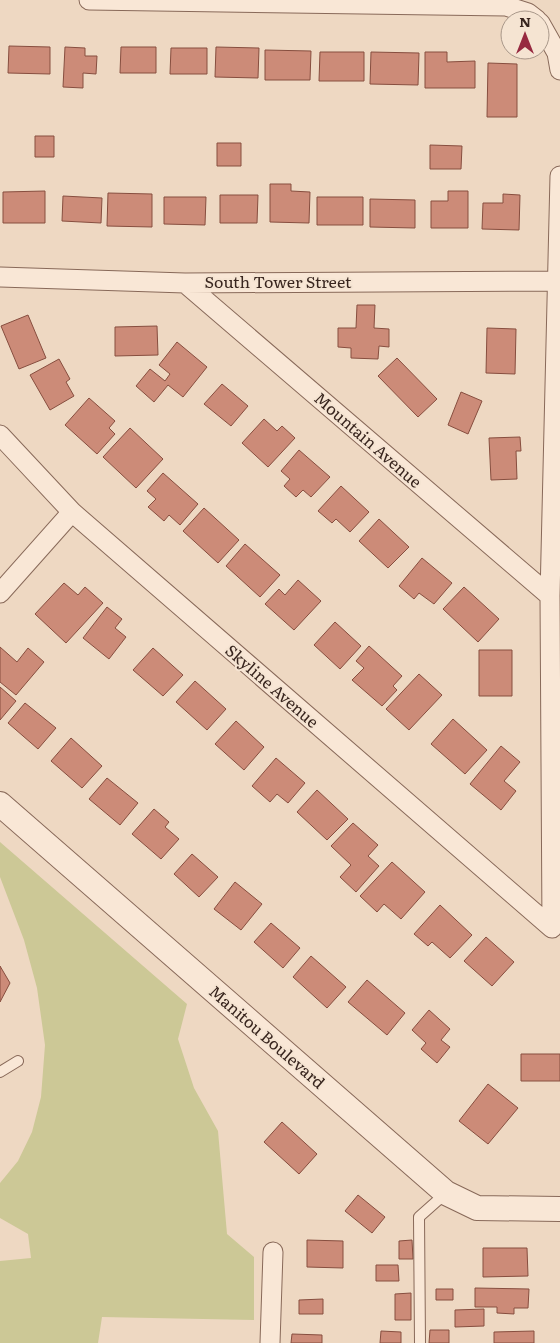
<svg xmlns="http://www.w3.org/2000/svg" width="560" height="1343" font-family="Literata,serif">
  <rect width="100%" height="100%" fill="#eed8c2"/>
  <path fill="#ccc896" d="M0,842L187,1004L178,1039L194,1088L218,1131L227,1234L254,1257V1320L102,1317L98,1343H0V1261L31,1258L28,1234L0,1218V1183L18,1161L32,1132L41,1097L45,1045L37,988L24,940L0,877Z"/>
  <path fill="#cc8b78" stroke="#874e3f" d="M9,46L50,47V74L8,73Z
    M65,47L85,48V56H97L96,74L83,73V88L63,87Z
    M121,47H156V73H120Z
    M216,47L259,48L258,78L215,77Z
    M171,48H207V74H170Z
    M265,50L311,51L310,80H265Z
    M320,52H364V81H319Z
    M371,52L419,53L418,85L370,84Z
    M425,52H447V62L475,61V88H425Z
    M488,63L517,64V117H487Z
    M35,136H54V157H35Z
    M217,143H241V166H217Z
    M430,145L462,146L461,169H430Z
    M270,184H291V191L310,192L309,223L270,222Z
    M45,191V223H3V192Z
    M448,191H468V228H431V201H448Z
    M108,193L152,194V227L107,226Z
    M503,194L520,195L519,230L482,229L483,203H503Z
    M220,195H258L257,223H220Z
    M63,196L102,198L101,223L62,221Z
    M164,197H206L205,225L164,224Z
    M317,197H363V225H317Z
    M370,199L415,200V228L370,227Z
    M357,305H375L374,328L389,329V347L379,346L378,359L351,358V348L338,347V328H356Z
    M28,315L46,358L19,369L1,326Z
    M157,326L158,355L115,356V327Z
    M487,328L516,329L515,374L486,373Z
    M177,342L207,367L183,397L168,385L154,402L136,386L150,369L165,381L170,374L159,365Z
    M397,358L437,399L418,417L378,376Z
    M59,359L70,379L66,382L74,396L50,410L30,375Z
    M222,384L248,406L231,426L204,404Z
    M461,392L482,401L468,434L448,425Z
    M89,398L115,421L109,428L115,434L97,454L65,425Z
    M264,419L277,431L282,426L295,438L268,467L242,443Z
    M130,428L163,459L136,488L103,457Z
    M520,437L521,451H516L517,479L491,480L489,438Z
    M299,450L330,477L311,497L303,490L296,497L284,486L290,479L281,471Z
    M163,473L198,504L180,525L169,515L164,521L148,507L156,499L147,491Z
    M341,486L369,512L350,532L336,519L332,523L318,511Z
    M204,508L239,540L218,563L183,531Z
    M379,519L409,547L388,568L359,541Z
    M245,544L280,575L260,597L226,566Z
    M422,558L452,583L434,604L419,593L414,599L399,586Z
    M298,580L321,601L294,630L265,604L279,589L285,595Z
    M64,583L78,595L85,587L103,603L66,643L35,614Z
    M464,587L499,619L478,642L443,609Z
    M107,607L122,619L115,628L126,637L109,659L83,638Z
    M335,622L361,646L340,669L314,645Z
    M369,646L402,676L393,686L397,690L382,706L352,680L364,668L356,661Z
    M0,647L17,662L28,648L44,662L16,695L0,682Z
    M153,648L183,675L163,696L133,670Z
    M479,650H512V696H479Z
    M419,674L442,695L409,730L386,709Z
    M195,681L226,709L207,730L176,702Z
    M0,687L16,701L0,720Z
    M25,703L56,728L38,749L8,723Z
    M453,719L487,750L465,774L431,744Z
    M236,721L264,747L244,770L215,744Z
    M71,738L102,766L82,788L51,761Z
    M501,746L520,762L504,781L516,791L501,810L470,784Z
    M276,758L305,783L288,803L277,794L270,802L252,786Z
    M107,778L138,803L120,825L89,799Z
    M317,790L348,819L327,840L297,812Z
    M154,809L169,822L165,827L179,839L161,859L132,834Z
    M353,823L378,845L368,856L379,866L356,892L340,877L351,865L331,846Z
    M192,854L218,877L199,897L174,874Z
    M392,862L425,892L401,919L384,904L377,912L360,896Z
    M235,882L262,904L241,930L214,909Z
    M440,905L472,935L450,958L432,942L428,946L414,934Z
    M271,923L300,948L283,968L254,942Z
    M486,937L514,962L492,986L464,961Z
    M311,956L346,987L327,1008L293,977Z
    M0,966L10,983L0,1002Z
    M367,980L405,1013L387,1035L348,1002Z
    M429,1010L450,1029L441,1040L450,1047L437,1063L421,1049L426,1043L412,1030Z
    M521,1054H560V1081H521Z
    M488,1084L518,1108L488,1144L459,1121Z
    M282,1122L317,1154L299,1174L264,1142Z
    M358,1195L385,1217L372,1233L345,1211Z
    M307,1240L343,1241V1268L307,1267Z
    M412,1240L413,1259H399V1241Z
    M483,1248H527L528,1276L483,1277Z
    M376,1265H398L399,1281H376Z
    M475,1288L529,1289L528,1308H514V1314L497,1313V1307H475Z
    M436,1289H453V1300H436Z
    M411,1293V1320H395V1294Z
    M323,1299V1314H299V1300Z
    M484,1309V1326L455,1327V1310Z
    M430,1330H449V1343H429Z
    M381,1331L401,1332V1343H380Z
    M534,1331V1343H494V1332Z
    M292,1334L322,1335V1343H291Z"/>
  <g fill="none" stroke-linecap="round" stroke-linejoin="round">
    <defs>
      <path id="service" d="M0,1072L18,1061
        M420,1343L419,1217L446,1193"/>
      <path id="minor" d="M89,0L506,6L528,13L537,20
        M540,23L557,53L560,70
        M0,277L185,283L557,281
        M185,283L550,596
        M0,435L72,512L552,928
        M0,593L72,512
        M552,928L550,596L560,176
        M270,1343L273,1252"/>
      <path id="tertiary" d="M0,804L446,1193L477,1208L560,1209"/>
    </defs>
    <use href="#service" stroke="#886959" stroke-width="12"/>
    <use href="#minor" stroke="#886959" stroke-width="21"/>
    <use href="#tertiary" stroke="#886959" stroke-width="26"/>
    <use href="#service" stroke="#f9e7d6" stroke-width="10"/>
    <use href="#minor" stroke="#f9e7d6" stroke-width="19"/>
    <use href="#tertiary" stroke="#f9e7d6" stroke-width="24"/>
  </g>
  <g text-anchor="middle" stroke-width="4" stroke-linejoin="round" paint-order="stroke">
    <g font-size="16" fill="#38251e" stroke="#f5e4d2">
      <text x="278" y="288">South Tower Street</text>
      <text transform="translate(368 440) rotate(41)" y="6">Mountain Avenue</text>
      <text transform="translate(272 686) rotate(41)" y="6">Skyline Avenue</text>
      <text transform="translate(267 1037) rotate(41)" y="6">Manitou Boulevard</text>
    </g>
  </g>
  <g transform="translate(525 35)"><circle r="24" fill="#f5e4d2" stroke="#a9988a"/>
  <path d="M0-4L9 19L0 12L-9 19Z" fill="#972940"/>
  <text y="-8" font-size="14" font-weight="bold" text-anchor="middle" fill="#38251e">N</text>
  </g>
</svg>
